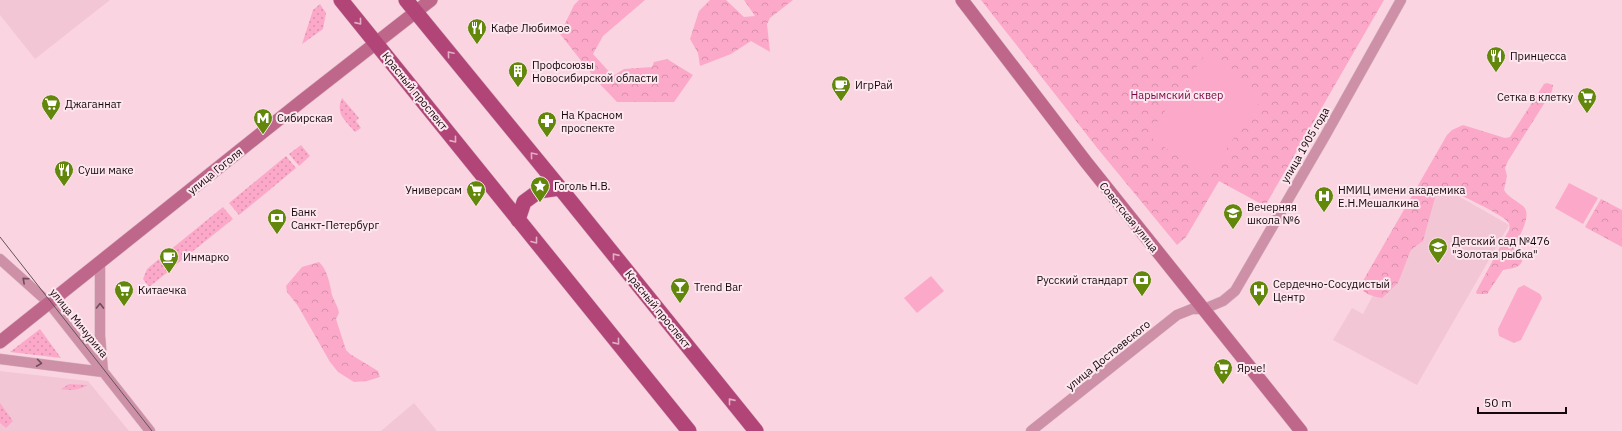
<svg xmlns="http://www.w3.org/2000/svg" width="1622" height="431" font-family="'IBM Plex Sans',sans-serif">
  <defs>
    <pattern id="grass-dots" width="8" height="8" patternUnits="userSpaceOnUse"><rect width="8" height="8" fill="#fca9c9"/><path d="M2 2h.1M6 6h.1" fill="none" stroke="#d790ab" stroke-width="1.8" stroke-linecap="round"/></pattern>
    <pattern id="forest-crowns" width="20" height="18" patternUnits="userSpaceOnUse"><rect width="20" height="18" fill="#fca9c9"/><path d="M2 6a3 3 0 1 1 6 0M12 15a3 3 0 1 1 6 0" fill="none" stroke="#d790ab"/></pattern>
  </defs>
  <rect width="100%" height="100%" fill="#fad4e1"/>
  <path fill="#f3c6d6" d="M0,0H110L35,59L0,15Z
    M1434,182L1509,225L1417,385L1333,340L1352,308L1363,314Z
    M0,371L88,381L129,431H0Z
    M414,403L437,431H381Z"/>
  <path fill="url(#grass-dots)" d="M320,4L326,13L323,29L302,44L313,10Z
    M342,98L359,118L356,121L361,128L355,132C345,120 335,114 342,98Z
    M301,145L310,156L299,166L289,154Z
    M286,156L296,168L239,215L229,203Z
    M223,207L233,219L173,267L164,255Z
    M159,259L169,271L149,287L143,279L147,269Z
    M40,329L61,358L10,352Z
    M69,384L88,385C79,390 71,391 61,389Z
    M0,403L13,421L6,428L0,423Z"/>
  <path fill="url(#forest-crowns)" d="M579,0H645L603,36L593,54L613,76L624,69L652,67L654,62L667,59L693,75L674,102H617L598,82L560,34L574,5Z
    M710,0H726L744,17L755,16L744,0H793L770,18L767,24L770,52L751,41L731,54L700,66L698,53L690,39L699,11Z
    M981,0H1384L1265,206L1219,181L1186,237L1177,245L1098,149Z
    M1547,83L1553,85L1552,91L1508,161L1505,168L1507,176L1504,190C1508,197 1517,201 1523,206C1534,216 1516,239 1514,250L1523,258C1521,269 1512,268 1503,270L1487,294H1477L1476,292L1509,230C1510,226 1510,224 1507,221C1501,214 1458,194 1447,188L1442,189L1436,194L1423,241L1412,249L1410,252L1398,283L1382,298C1374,297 1363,294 1360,286L1447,135L1452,130L1463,125L1505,138L1510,137L1544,84Z
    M1601,199L1622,210V247L1585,227Z
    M319,262C327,269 330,284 332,295C334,301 338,306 339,313L336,319L346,350L350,354L378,371L380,377L367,381L354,382L338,372L330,362L298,306L287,292L286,286L302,267Z"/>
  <path fill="#fca9c9" d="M1205,55L1263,97L1206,177L1148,135Z
    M1569,183L1598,198L1583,224L1555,208Z
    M931,276L944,291L917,313L904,298Z
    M1524,285L1540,294L1542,298L1521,340L1514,343L1499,336L1498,329L1518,288Z"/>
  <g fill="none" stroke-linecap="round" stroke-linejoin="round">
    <defs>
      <path id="street" d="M0,259L49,303L150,431
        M0,359L103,372L100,336V263
        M1031,431L1177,315L1192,309H1204L1223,301L1235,291L1325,136L1401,0"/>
      <path id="secondary" d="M962,0L1086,162L1301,431
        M0,342L303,100L431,0"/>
      <path id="primary" d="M341,0L689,431
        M406,0L560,188L756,431
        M518,220L524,202L539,191L560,188"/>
    </defs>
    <use href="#street" stroke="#d5b3bf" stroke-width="11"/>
    <use href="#secondary" stroke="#d5b3bf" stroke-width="14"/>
    <use href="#primary" stroke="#d5b3bf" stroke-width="16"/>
    <use href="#street" stroke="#cd90a7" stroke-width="10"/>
    <use href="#secondary" stroke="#bf668b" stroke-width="13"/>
    <use href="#primary" stroke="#b24577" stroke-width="15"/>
    <path stroke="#665159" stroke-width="1" d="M0,237L152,431"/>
  </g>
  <defs><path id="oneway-chevron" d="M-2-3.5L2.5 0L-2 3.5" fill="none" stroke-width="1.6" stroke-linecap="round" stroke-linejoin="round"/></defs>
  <g stroke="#e3aec4">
    <use href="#oneway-chevron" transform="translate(359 22) rotate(51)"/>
    <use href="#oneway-chevron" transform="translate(450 54) rotate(-130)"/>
    <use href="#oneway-chevron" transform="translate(454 140) rotate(51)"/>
    <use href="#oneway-chevron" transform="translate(533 155) rotate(-130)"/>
    <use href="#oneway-chevron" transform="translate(535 241) rotate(52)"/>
    <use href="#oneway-chevron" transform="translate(615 256) rotate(-129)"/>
    <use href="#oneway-chevron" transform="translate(617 342) rotate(51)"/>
    <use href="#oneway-chevron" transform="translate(731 401) rotate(-129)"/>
  </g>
  <g stroke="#704c5a">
    <use href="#oneway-chevron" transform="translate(25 280) rotate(-138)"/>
    <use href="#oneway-chevron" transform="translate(100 306) rotate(-89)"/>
    <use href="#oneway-chevron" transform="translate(39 363) rotate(8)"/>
  </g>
  <defs>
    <symbol id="restaurant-pin" viewBox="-11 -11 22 30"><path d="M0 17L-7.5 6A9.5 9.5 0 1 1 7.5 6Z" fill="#62870a" stroke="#fde6ee"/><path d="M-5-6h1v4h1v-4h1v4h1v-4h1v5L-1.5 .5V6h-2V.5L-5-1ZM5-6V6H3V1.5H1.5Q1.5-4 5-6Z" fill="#fff"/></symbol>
    <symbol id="building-pin" viewBox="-11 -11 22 30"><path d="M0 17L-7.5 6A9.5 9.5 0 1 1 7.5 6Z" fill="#62870a" stroke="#fde6ee"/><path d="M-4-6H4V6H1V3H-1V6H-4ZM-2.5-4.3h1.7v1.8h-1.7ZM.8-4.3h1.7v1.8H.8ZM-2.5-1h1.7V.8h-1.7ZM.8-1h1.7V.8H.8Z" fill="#fff"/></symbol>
    <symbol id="cafe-pin" viewBox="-11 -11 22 30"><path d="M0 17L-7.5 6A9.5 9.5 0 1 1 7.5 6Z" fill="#62870a" stroke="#fde6ee"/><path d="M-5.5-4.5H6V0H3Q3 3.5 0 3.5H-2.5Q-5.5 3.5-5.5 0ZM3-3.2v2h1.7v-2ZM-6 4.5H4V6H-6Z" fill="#fff"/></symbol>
    <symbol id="supermarket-pin" viewBox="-11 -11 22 30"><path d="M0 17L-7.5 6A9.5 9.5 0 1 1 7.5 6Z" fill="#62870a" stroke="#fde6ee"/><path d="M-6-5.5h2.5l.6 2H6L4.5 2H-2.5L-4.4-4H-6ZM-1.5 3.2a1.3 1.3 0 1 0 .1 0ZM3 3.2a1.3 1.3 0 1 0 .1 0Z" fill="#fff"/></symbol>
    <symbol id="metro-pin" viewBox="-11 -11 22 30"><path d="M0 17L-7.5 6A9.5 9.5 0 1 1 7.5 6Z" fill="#62870a" stroke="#fde6ee"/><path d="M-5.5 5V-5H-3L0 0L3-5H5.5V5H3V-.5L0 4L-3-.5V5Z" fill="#fff"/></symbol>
    <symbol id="pharmacy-pin" viewBox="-11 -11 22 30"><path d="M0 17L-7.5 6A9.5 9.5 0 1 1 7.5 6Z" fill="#62870a" stroke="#fde6ee"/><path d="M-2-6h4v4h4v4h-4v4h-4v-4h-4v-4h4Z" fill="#fff"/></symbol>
    <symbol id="sight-pin" viewBox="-11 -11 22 30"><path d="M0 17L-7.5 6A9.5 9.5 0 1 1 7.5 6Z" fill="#62870a" stroke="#fde6ee"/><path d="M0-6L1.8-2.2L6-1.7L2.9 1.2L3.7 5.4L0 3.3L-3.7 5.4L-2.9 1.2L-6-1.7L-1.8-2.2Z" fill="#fff"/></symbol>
    <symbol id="hospital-pin" viewBox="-11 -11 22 30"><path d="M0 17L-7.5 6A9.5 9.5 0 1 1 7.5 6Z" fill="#62870a" stroke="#fde6ee"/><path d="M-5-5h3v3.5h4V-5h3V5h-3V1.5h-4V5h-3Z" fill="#fff"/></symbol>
    <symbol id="school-pin" viewBox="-11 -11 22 30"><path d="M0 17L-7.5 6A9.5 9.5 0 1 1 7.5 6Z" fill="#62870a" stroke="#fde6ee"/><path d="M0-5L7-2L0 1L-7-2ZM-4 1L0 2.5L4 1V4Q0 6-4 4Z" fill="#fff"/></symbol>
    <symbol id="bank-pin" viewBox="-11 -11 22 30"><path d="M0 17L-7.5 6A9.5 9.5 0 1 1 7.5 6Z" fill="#62870a" stroke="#fde6ee"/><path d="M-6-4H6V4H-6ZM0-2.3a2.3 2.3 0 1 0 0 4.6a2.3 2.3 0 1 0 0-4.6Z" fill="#fff"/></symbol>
    <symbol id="bar-pin" viewBox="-11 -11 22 30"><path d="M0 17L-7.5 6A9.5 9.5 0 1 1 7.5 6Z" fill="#62870a" stroke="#fde6ee"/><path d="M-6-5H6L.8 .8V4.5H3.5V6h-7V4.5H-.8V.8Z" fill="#fff"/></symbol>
  </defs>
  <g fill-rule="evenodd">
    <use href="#restaurant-pin" x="466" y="17" width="22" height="30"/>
    <use href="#restaurant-pin" x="1485" y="45" width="22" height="30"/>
    <use href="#building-pin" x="507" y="60" width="22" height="30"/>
    <use href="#cafe-pin" x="830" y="74" width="22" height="30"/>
    <use href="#supermarket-pin" x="1576" y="86" width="22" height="30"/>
    <use href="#supermarket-pin" x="40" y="93" width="22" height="30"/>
    <use href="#metro-pin" x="252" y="107" width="22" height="30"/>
    <use href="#pharmacy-pin" x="536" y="110" width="22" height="30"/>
    <use href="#restaurant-pin" x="53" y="159" width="22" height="30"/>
    <use href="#sight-pin" x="529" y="175" width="22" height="30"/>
    <use href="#supermarket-pin" x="465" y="179" width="22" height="30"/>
    <use href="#hospital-pin" x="1313" y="185" width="22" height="30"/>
    <use href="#school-pin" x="1222" y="202" width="22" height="30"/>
    <use href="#bank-pin" x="266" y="207" width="22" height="30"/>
    <use href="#school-pin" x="1427" y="236" width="22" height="30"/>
    <use href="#cafe-pin" x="158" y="246" width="22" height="30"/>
    <use href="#bank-pin" x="1131" y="269" width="22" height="30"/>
    <use href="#bar-pin" x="669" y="276" width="22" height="30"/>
    <use href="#supermarket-pin" x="113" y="279" width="22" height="30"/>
    <use href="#hospital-pin" x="1248" y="279" width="22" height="30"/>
    <use href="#supermarket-pin" x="1212" y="357" width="22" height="30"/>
  </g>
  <g text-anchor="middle" stroke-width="4" stroke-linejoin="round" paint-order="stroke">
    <g font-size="11" fill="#14080d" stroke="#fde6ee" text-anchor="start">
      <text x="491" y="32">Кафе Любимое</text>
      <text x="1510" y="60">Принцесса</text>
      <text x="532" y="69">Профсоюзы<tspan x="532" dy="13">Новосибирской области</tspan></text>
      <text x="855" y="89">ИгрРай</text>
      <text x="1573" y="101" text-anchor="end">Сетка в клетку</text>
      <text x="65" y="108">Джаганнат</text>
      <text x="561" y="119">На Красном<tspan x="561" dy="13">проспекте</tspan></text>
      <text x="277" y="122">Сибирская</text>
      <text x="78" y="174">Суши маке</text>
      <text x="554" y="190">Гоголь Н.В.</text>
      <text x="462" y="194" text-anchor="end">Универсам</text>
      <text x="1338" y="194">НМИЦ имени академика<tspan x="1338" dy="13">Е.Н.Мешалкина</tspan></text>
      <text x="1247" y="211">Вечерняя<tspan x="1247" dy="13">школа №6</tspan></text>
      <text x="291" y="216">Банк<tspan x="291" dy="13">Санкт-Петербург</tspan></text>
      <text x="1452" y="245">Детский сад №476<tspan x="1452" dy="13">"Золотая рыбка"</tspan></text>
      <text x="183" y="261">Инмарко</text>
      <text x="1128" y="284" text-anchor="end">Русский стандарт</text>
      <text x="1273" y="288">Сердечно-Сосудистый<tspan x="1273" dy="13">Центр</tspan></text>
      <text x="694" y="291">Trend Bar</text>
      <text x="138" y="294">Китаечка</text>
      <text x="1237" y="372">Ярче!</text>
    </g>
    <g font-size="11" fill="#14080d" stroke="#fde6ee">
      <text transform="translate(415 91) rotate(51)" y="4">Красный проспект</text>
      <text transform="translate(1305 145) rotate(-60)" y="4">улица 1905 года</text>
      <text transform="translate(215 171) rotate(-39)" y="4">улица Гоголя</text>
      <text transform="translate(1129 217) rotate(51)" y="4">Советская улица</text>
      <text transform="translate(658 309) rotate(51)" y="4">Красный проспект</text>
      <text transform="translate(79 323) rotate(51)" y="4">улица Мичурина</text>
      <text transform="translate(1108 355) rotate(-39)" y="4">улица Достоевского</text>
    </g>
    <g font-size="11" fill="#750644" stroke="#fde6ee">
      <text x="1177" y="99">Нарымский сквер</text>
    </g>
  </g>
  <path d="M1478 407v6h88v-6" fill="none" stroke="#14080d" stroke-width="2"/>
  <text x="1484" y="407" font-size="12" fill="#14080d" stroke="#fde6ee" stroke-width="3" paint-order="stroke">50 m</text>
</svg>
